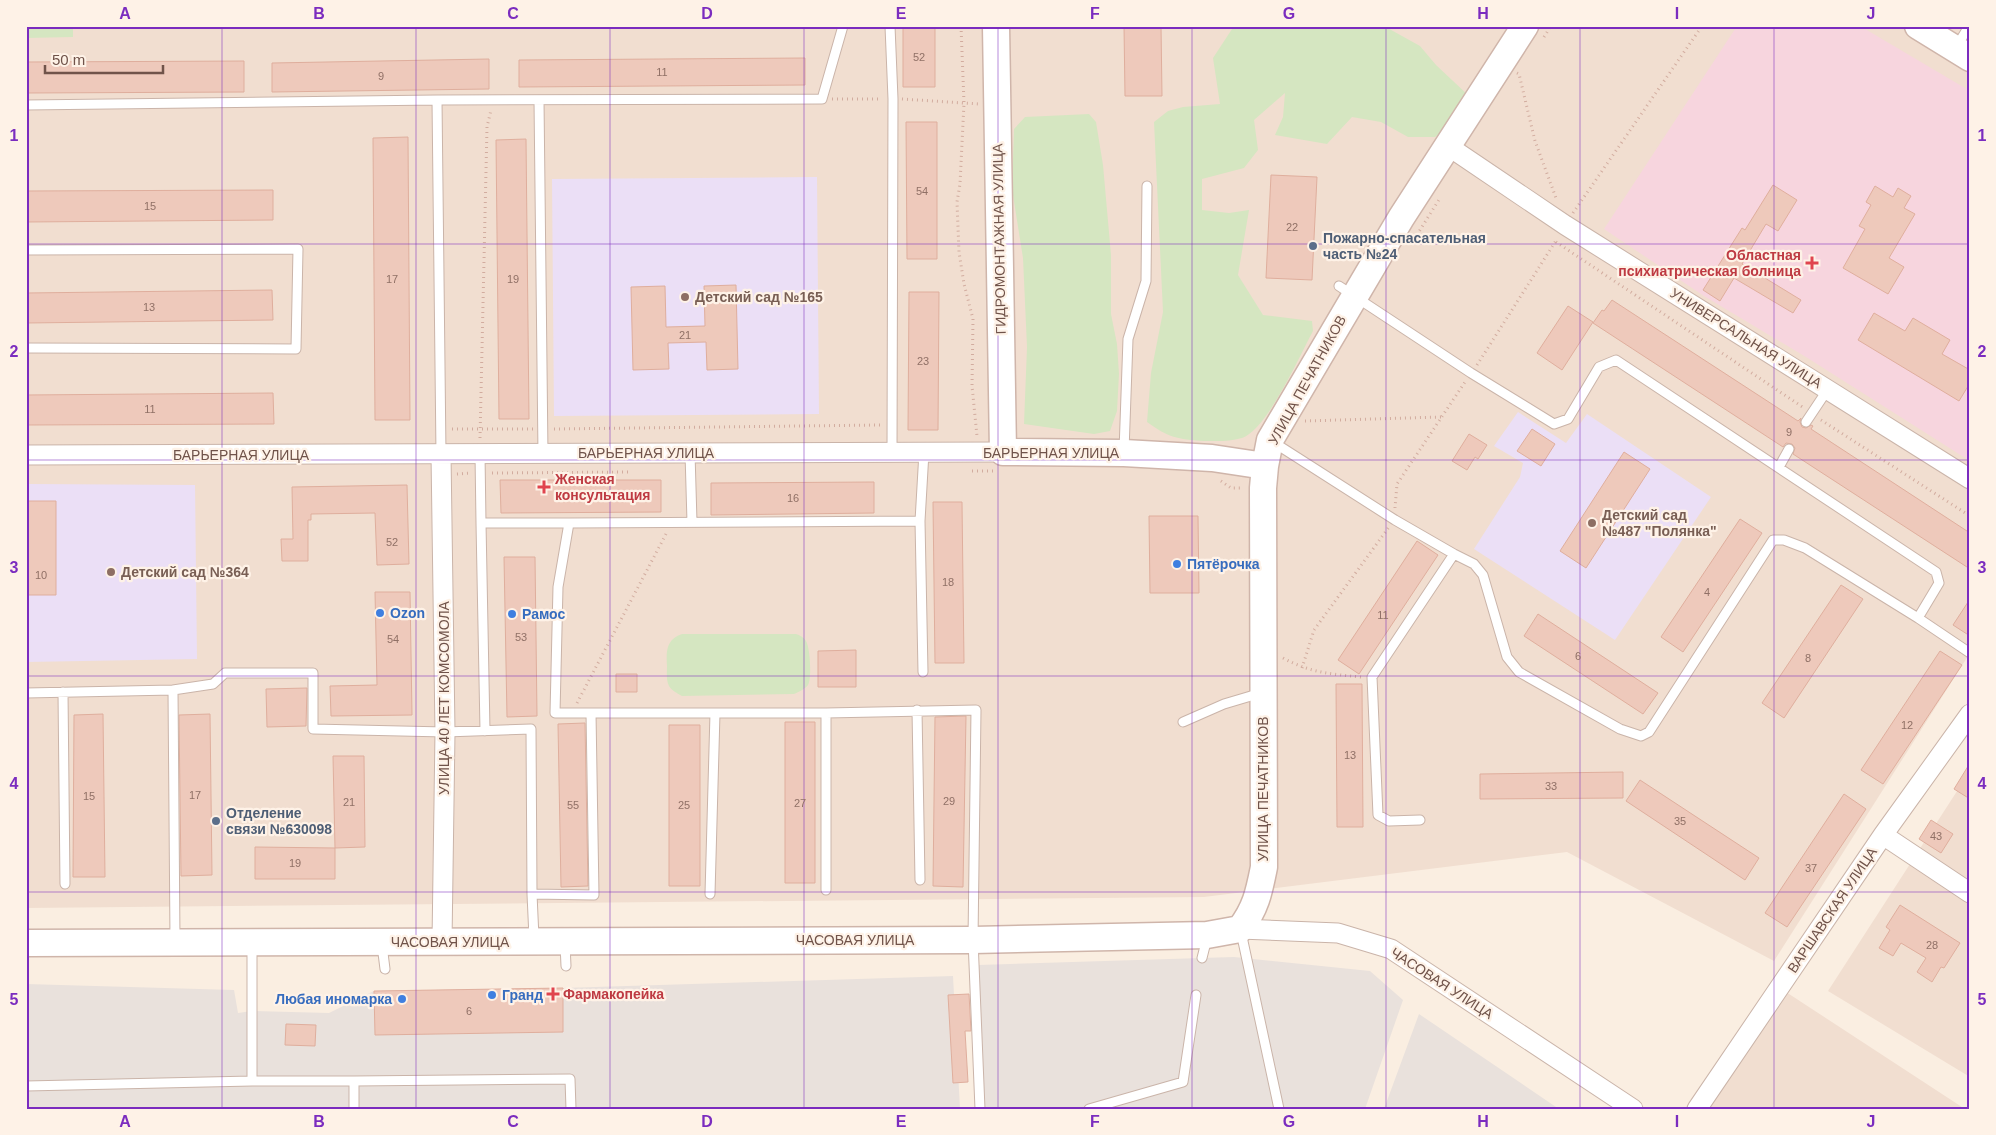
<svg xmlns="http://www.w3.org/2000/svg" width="1996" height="1135" font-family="Arial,sans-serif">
  <rect width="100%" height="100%" fill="#faeee1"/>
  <path fill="#f1ded0" d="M26,26H1970V653L1774,961L1567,852L1204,897L26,908Z
    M1970,771V1077L1828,991Z
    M1786,992L1965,1109H1706Z"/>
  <path fill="#e9e1dc" d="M1234,957L1370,971L1403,1000L1365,1109H982L978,965Z
    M953,976L960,1109H26V984L234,990L238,1013L252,1011L329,1013L374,991L563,988Z
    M1419,1014L1559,1109H1384Z"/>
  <path fill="#ebdff6" d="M817,177L819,414L554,416L552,179Z
    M1518,412L1566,443L1587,414L1711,497L1615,640L1474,549L1520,477L1523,463L1494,446Z
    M26,484L195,485L197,659L26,662Z"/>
  <path fill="#f7d5de" d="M1737,26H1860L1970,91V461L1806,357L1704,296L1604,229Z"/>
  <path fill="#d5e6c1" d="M26,26H73V37L26,38Z
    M1234,26H1384L1420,46L1436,65L1469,96L1461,117L1435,137H1408L1381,122L1352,117L1327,144L1275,135L1283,117L1285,93L1254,120L1258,150L1244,168L1202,179V210L1229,213L1249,210L1238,275L1263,315L1312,321L1313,331C1300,355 1267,430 1242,438C1229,442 1216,441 1204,441C1177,439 1169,438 1147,422L1151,373L1163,312L1154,122L1168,111L1183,107L1220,104L1213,58Z
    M1089,114L1096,122L1103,165L1111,255V314L1117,344L1119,374L1117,411L1110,431L1094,434L1024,424L1027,347L1023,258L1012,189L1014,129L1025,117Z
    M682,634H796C800,635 803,637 806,641C810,647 812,678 808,685C805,689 799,692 794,694L682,696C677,693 672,691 669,686C666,680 667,672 667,666C666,652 666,639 682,634Z"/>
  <path fill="#eec9bb" stroke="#dfae9d" d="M903,26H935V87H903Z
    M1124,26H1161L1162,96H1125Z
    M805,58V85L519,87V60Z
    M489,59V89L272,92V63Z
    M244,61V92L26,93V62Z
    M906,122H937V259H907Z
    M408,137L410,420H375L373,138Z
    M526,139L529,419H499L496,140Z
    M1271,175L1317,177L1312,280L1266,278Z
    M1773,185L1797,200L1778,231L1766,224L1742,264L1801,300L1793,313L1734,278L1720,301L1703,290L1742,228L1745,230Z
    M1875,186L1893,197L1898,188L1911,196L1904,208L1915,214L1889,258L1904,267L1888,294L1843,268L1865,229L1859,226L1871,205L1866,202Z
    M273,190V220L26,222V191Z
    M736,285L738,369L707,370L706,342L668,343L669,369L633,370L631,287L665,286L666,327L705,326L704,286Z
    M272,290L273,320L26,323V293Z
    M909,292H939L938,430H908Z
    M1612,300L1798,421L1801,418L1800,422L1802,427L1806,428L1811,425L1813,426L1811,429L1970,533V569L1793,454L1795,448L1792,444L1786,443L1783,447L1593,323L1602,310L1604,311Z
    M1568,306L1593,322L1562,370L1537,353Z
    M1874,313L1905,331L1913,318L1950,340L1942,354L1970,370V383L1959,401L1858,340Z
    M273,393L274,424L26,425V395Z
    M1532,429L1555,444L1541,466L1517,451Z
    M1469,434L1487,445L1478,459L1475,457L1467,470L1452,461Z
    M1624,452L1650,469L1586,568L1560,551Z
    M500,480H661V512L501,513Z
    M874,482V513L711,515V483Z
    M407,485L409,564L377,565L375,513L311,514V520H308V561H282L281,539H293L292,487Z
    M26,501H56V595H26Z
    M933,502H962L964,663H935Z
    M1149,516H1198L1199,593H1150Z
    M1740,519L1762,533L1683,652L1661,637Z
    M1417,541L1438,555L1359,674L1338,660Z
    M504,557H535L537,716L507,717Z
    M1841,585L1863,599L1784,718L1762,703Z
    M375,592H410L412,715L331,716L330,686L377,685Z
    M1970,599V636L1953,625Z
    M1538,614L1658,693L1643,714L1524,636Z
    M856,650V687H818V651Z
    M1940,651L1962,665L1883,784L1861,770Z
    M616,674H637V692H616Z
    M1336,684H1362L1363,827H1337Z
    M307,688L306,726L267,727L266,689Z
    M103,714L105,877H73L74,715Z
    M210,714L212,875L181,876L179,715Z
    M966,716L963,887L933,886L935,717Z
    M785,722H815V883H785Z
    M585,723L588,886L561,887L558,724Z
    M669,725H700V886H669Z
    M333,756H364L365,847L335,848Z
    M1970,763V799L1954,789Z
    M1623,772V798L1480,799V774Z
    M1640,780L1759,858L1745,880L1626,801Z
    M1844,794L1866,809L1787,927L1765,913Z
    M1931,820L1953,834L1941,853L1919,839Z
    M255,847L335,848V879H255Z
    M1900,905L1960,943L1944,968L1941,967L1932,982L1917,972L1926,958L1901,943L1893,956L1879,948L1890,930L1886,927Z
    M563,988V1032L375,1035L374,991Z
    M969,994L971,1031H965L968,1082L953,1083L948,995Z
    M286,1024L316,1025L315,1046L285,1045Z"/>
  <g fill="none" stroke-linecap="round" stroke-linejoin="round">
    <defs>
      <path id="lane" d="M890,26L893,99L892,453
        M1957,46L1969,26
        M437,100L822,99L843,26
        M539,100L543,454
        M26,105L437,100L441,454
        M26,250L298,249L296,349L26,348
        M1339,286L1471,373L1554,424L1568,419L1599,367L1616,360L1936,572L1939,583L1918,618L1970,653
        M1806,422L1828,389
        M1273,442L1395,520L1454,554L1372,677L1378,815L1389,821L1420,820
        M1124,451L1128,339L1146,281L1147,186
        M924,452L920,521L569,523L558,587L555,713H826L976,710L973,940L980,1109
        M690,453L692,522
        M480,454L481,523H569
        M1779,467L1789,449
        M920,521L923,672
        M481,523L485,731
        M1454,554L1474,564L1483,575L1507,657L1519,672L1620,729L1641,736L1649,732L1773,540H1784L1805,548L1918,618
        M173,690L213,684L225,673H313V729L445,732L531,729L532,894L534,938
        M63,692L65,884
        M26,693L173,690L175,940
        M917,710L920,880
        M826,713V890
        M1183,722L1224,704L1261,693
        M532,894L594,895L591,713
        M710,894L715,713
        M1241,932L1279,1109
        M565,944L566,966
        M252,945V1081H354V1109
        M382,945L385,969
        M1202,958L1207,938
        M354,1081L570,1079L571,1109
        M26,1086L252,1081
        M1089,1109L1183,1082L1196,995"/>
      <path id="street" d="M1448,146L1565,225L1970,479
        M441,454L445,732L442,942
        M26,455L1003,452
        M1883,835L1970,893
        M1240,929L1338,933L1391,949L1633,1109
        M1697,1109L1883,835L1970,714"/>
      <path id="secondary" d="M996,26L1003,452L1124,453L1212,458L1265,466
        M1918,26L1970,58
        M26,943L973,940L1207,935L1240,929C1256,908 1259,892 1264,867L1263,488L1265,466L1270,440L1401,218L1525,26"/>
    </defs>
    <use href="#lane" stroke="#cab4a9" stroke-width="11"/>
    <use href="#street" stroke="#cab4a9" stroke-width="21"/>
    <use href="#secondary" stroke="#cfb5aa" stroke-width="29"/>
    <path stroke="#d2ac9f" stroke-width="3" stroke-dasharray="1 4" stroke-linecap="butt" d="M961,26L964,103L960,184L957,202L959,252L964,284L973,319L972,386L977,436
      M1544,37L1551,26
      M1517,73L1519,74L1535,141L1556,198
      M832,99H881
      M902,99L979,104
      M1573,213L1702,26
      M1417,235L1440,198
      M1556,242L1804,408
      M1477,365L1557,239
      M1821,420L1970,516
      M1305,421L1441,417
      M452,429H533
      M554,429L880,425
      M480,438L487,127L491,110
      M972,471H996
      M492,473L631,472
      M457,474L471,473
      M1221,481L1231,488H1243
      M1395,508L1397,484L1465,382
      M1283,658C1311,673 1331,674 1361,677
      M1302,668L1314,630L1389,527
      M577,703L666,534"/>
    <use href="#lane" stroke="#fff" stroke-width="9"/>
    <use href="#street" stroke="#fff" stroke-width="19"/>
    <use href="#secondary" stroke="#fff" stroke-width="26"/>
  </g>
  <path fill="none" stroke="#7b2cbf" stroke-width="1" stroke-opacity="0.55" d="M222,26V1109M416,26V1109M610,26V1109M804,26V1109M998,26V1109M1192,26V1109M1386,26V1109M1580,26V1109M1774,26V1109M26,244H1970M26,460H1970M26,676H1970M26,892H1970"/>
  <g fill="#5c6f8a" stroke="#fef2e7" stroke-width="2">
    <circle cx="1313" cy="246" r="5"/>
    <circle cx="216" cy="821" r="5"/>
  </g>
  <g fill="#e0444e" stroke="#fef2e7" stroke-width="2">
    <path d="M1809.5 255.5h5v5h5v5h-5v5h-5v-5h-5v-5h5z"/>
    <path d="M541.5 479.5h5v5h5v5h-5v5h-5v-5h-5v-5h5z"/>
    <path d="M550.5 986.5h5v5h5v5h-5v5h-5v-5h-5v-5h5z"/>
  </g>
  <g fill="#8d6e63" stroke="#fef2e7" stroke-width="2">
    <circle cx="685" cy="297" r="5"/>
    <circle cx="1592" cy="523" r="5"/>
    <circle cx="111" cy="572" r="5"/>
  </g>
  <g fill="#3f7fe0" stroke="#fef2e7" stroke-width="2">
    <circle cx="1177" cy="564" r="5"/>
    <circle cx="380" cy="613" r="5"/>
    <circle cx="512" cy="614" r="5"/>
    <circle cx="492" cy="995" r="5"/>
    <circle cx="402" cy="999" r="5"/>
  </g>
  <g text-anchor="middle" stroke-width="4.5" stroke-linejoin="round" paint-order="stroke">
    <g font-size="11" fill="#907066">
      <text x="919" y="61">52</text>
      <text x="662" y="76">11</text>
      <text x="381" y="80">9</text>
      <text x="922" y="195">54</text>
      <text x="150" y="210">15</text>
      <text x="1292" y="231">22</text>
      <text x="392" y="283">17</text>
      <text x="513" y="283">19</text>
      <text x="149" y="311">13</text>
      <text x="685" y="339">21</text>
      <text x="923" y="365">23</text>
      <text x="150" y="413">11</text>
      <text x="1789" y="436">9</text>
      <text x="793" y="502">16</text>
      <text x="392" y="546">52</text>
      <text x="41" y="579">10</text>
      <text x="948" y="586">18</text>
      <text x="1707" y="596">4</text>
      <text x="1383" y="619">11</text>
      <text x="521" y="641">53</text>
      <text x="393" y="643">54</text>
      <text x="1578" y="660">6</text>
      <text x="1808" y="662">8</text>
      <text x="1907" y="729">12</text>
      <text x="1350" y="759">13</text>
      <text x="1551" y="790">33</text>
      <text x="195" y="799">17</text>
      <text x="89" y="800">15</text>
      <text x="949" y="805">29</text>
      <text x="349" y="806">21</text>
      <text x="800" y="807">27</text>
      <text x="573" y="809">55</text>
      <text x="684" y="809">25</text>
      <text x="1680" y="825">35</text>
      <text x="1936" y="840">43</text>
      <text x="295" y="867">19</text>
      <text x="1811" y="872">37</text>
      <text x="1932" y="949">28</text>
      <text x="469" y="1015">6</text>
    </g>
    <g font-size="14" font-weight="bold" fill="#4e5e75" stroke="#fef2e7" text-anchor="start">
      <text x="1323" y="243">Пожарно-спасательная<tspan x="1323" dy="16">часть №24</tspan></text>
      <text x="226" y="818">Отделение<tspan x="226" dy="16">связи №630098</tspan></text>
    </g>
    <g font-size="14" fill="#70534a" stroke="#fef2e7">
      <text transform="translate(999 239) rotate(-91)" y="5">ГИДРОМОНТАЖНАЯ УЛИЦА</text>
      <text transform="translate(1746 338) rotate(32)" y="5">УНИВЕРСАЛЬНАЯ УЛИЦА</text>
      <text transform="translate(1307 380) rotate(-61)" y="5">УЛИЦА ПЕЧАТНИКОВ</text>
      <text x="646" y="458">БАРЬЕРНАЯ УЛИЦА</text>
      <text x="1051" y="458">БАРЬЕРНАЯ УЛИЦА</text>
      <text x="241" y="460">БАРЬЕРНАЯ УЛИЦА</text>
      <text transform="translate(444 698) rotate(-90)" y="5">УЛИЦА 40 ЛЕТ КОМСОМОЛА</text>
      <text transform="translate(1263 789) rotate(-90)" y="5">УЛИЦА ПЕЧАТНИКОВ</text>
      <text transform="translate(1832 910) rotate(-56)" y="5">ВАРШАВСКАЯ УЛИЦА</text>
      <text x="855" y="945">ЧАСОВАЯ УЛИЦА</text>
      <text x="450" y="947">ЧАСОВАЯ УЛИЦА</text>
      <text transform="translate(1442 983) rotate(33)" y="5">ЧАСОВАЯ УЛИЦА</text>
    </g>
    <g font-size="14" font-weight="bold" fill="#be3a42" stroke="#fef2e7" text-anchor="start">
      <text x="1801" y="260" text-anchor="end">Областная<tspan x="1801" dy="16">психиатрическая болница</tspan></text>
      <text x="555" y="484">Женская<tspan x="555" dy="16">консультация</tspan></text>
      <text x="563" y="999">Фармакопейка</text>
    </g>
    <g font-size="14" font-weight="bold" fill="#785e54" stroke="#fef2e7" text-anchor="start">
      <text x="695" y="302">Детский сад №165</text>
      <text x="1602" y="520">Детский сад<tspan x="1602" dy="16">№487 "Полянка"</tspan></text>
      <text x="121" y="577">Детский сад №364</text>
    </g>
    <g font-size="14" font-weight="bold" fill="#366cbe" stroke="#fef2e7" text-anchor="start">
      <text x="1187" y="569">Пятёрочка</text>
      <text x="390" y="618">Ozon</text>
      <text x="522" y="619">Рамос</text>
      <text x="502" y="1000">Гранд</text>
      <text x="392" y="1004" text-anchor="end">Любая иномарка</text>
    </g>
  </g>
  <rect width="1996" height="1135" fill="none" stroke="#fef2e7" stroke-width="55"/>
  <path d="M45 65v8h118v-8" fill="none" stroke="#70534a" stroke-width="2.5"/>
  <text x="52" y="65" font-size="15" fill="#70534a" stroke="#fef2e7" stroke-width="4" paint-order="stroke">50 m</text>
  <rect x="28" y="28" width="1940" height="1080" fill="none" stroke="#7b2cbf" stroke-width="2"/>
  <g font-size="16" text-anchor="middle" font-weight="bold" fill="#7b2cbf">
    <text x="125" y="19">A</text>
    <text x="319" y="19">B</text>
    <text x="513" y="19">C</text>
    <text x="707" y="19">D</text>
    <text x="901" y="19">E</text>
    <text x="1095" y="19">F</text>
    <text x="1289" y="19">G</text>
    <text x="1483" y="19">H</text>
    <text x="1677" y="19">I</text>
    <text x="1871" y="19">J</text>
    <text x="14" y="141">1</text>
    <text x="1982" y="141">1</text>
    <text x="14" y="357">2</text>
    <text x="1982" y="357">2</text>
    <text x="14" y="573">3</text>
    <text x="1982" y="573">3</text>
    <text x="14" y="789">4</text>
    <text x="1982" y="789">4</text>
    <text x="14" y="1005">5</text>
    <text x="1982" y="1005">5</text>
    <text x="125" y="1127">A</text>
    <text x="319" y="1127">B</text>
    <text x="513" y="1127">C</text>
    <text x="707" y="1127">D</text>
    <text x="901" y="1127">E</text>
    <text x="1095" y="1127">F</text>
    <text x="1289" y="1127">G</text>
    <text x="1483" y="1127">H</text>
    <text x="1677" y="1127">I</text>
    <text x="1871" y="1127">J</text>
  </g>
</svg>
